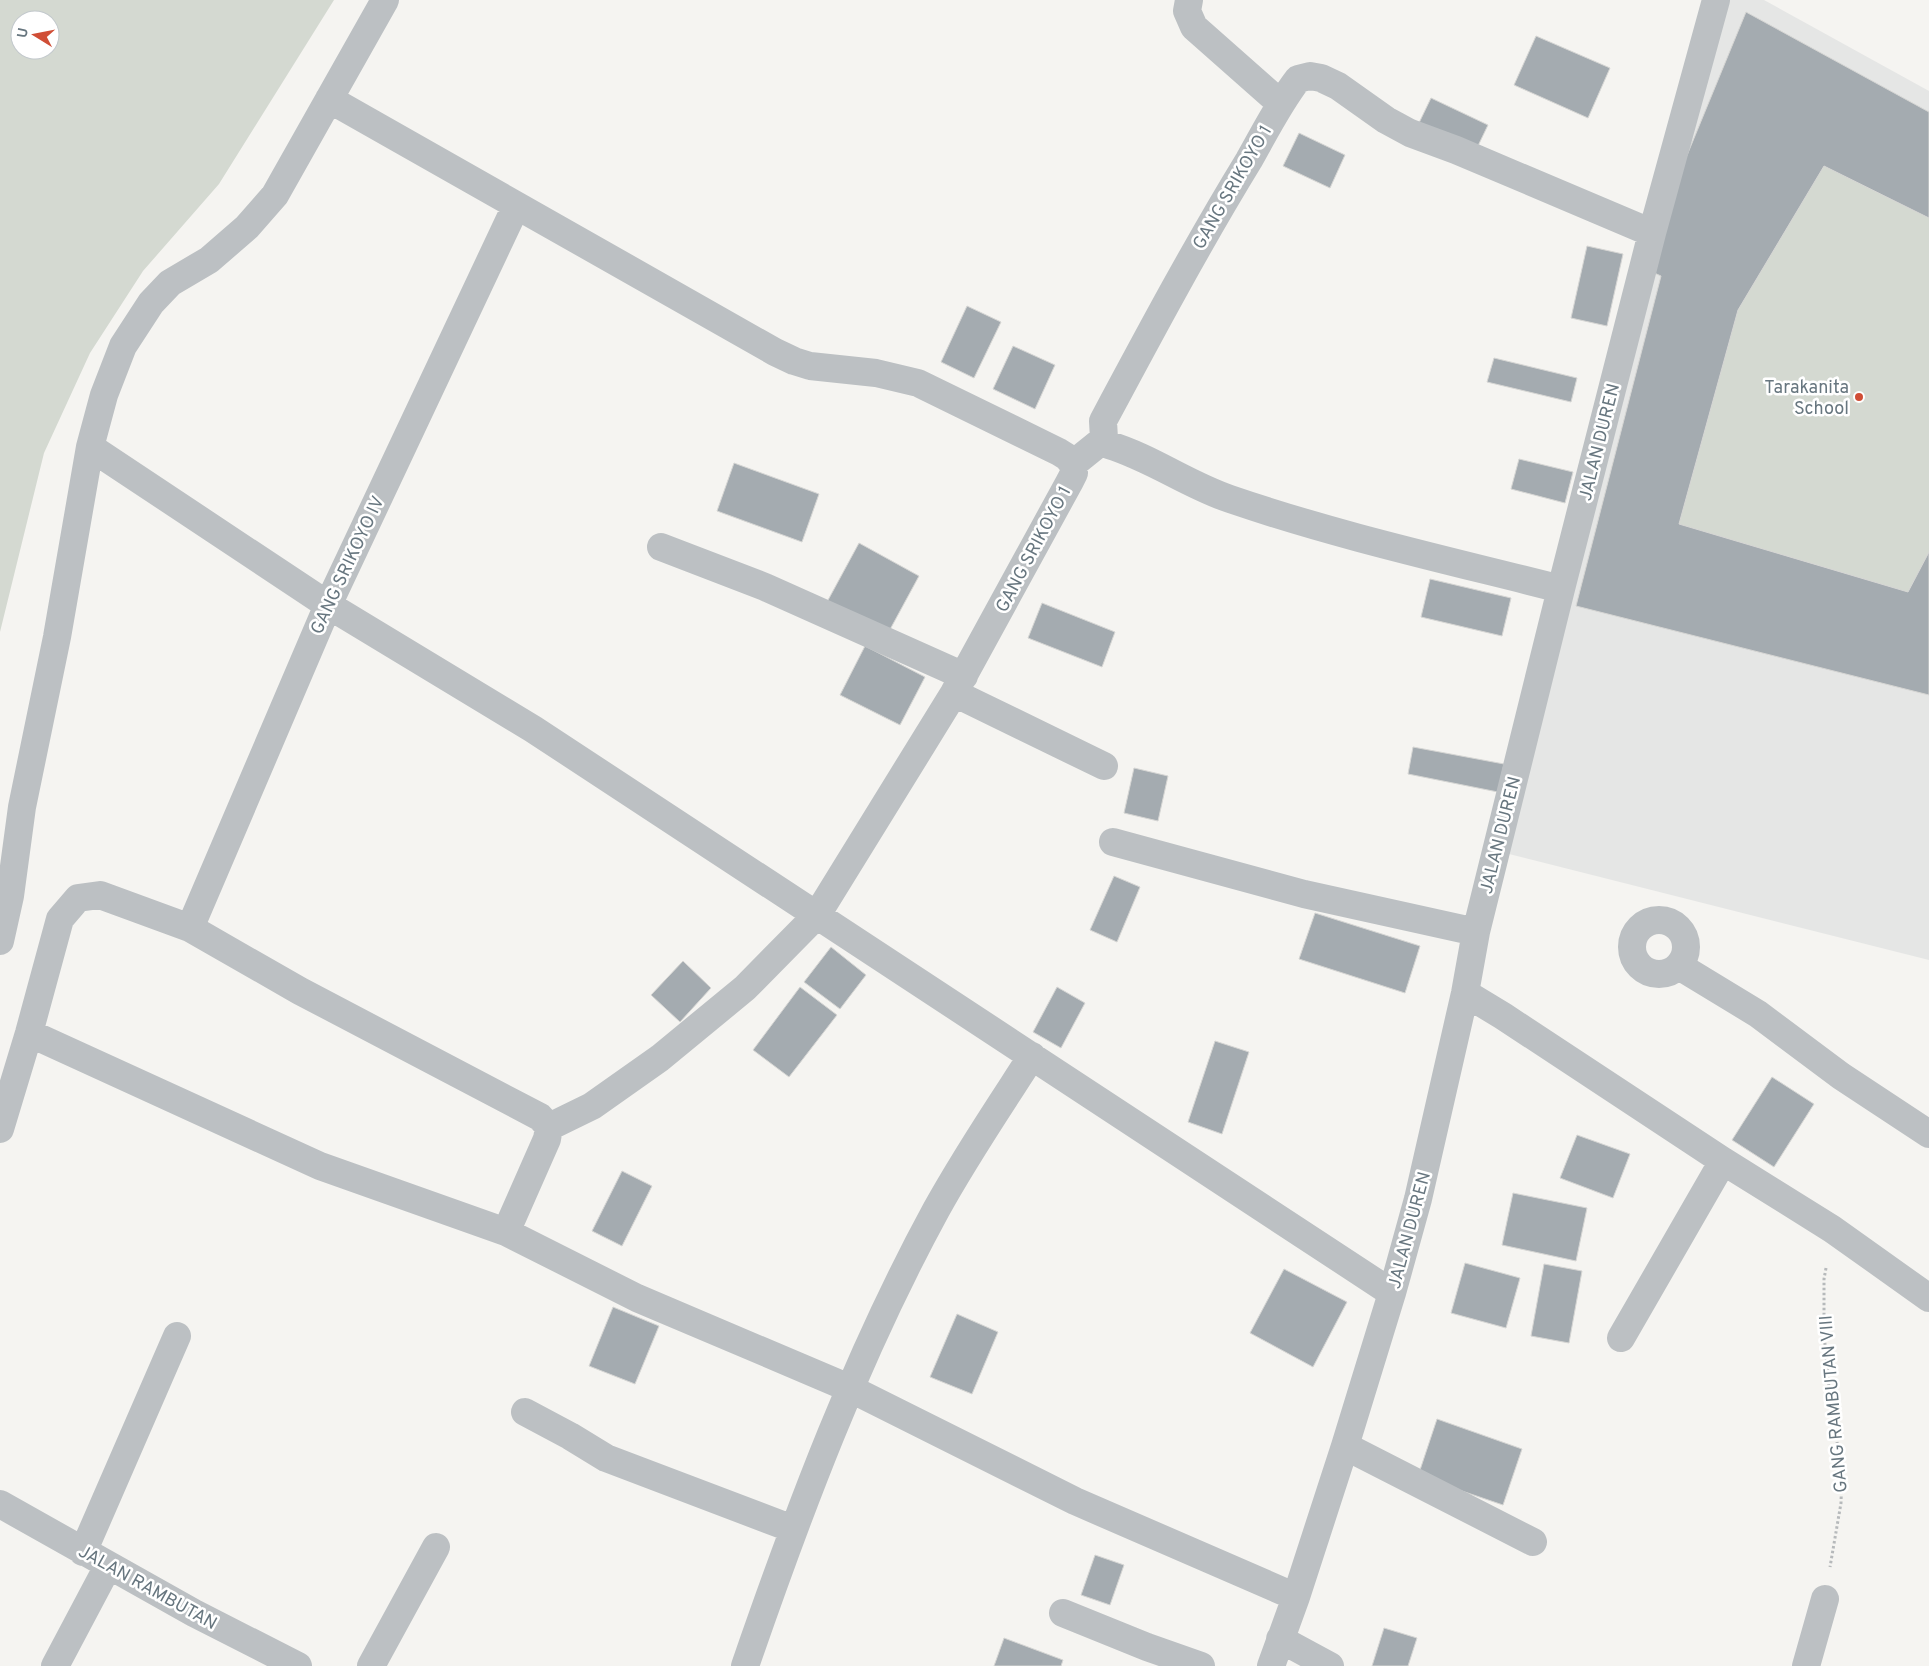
<svg xmlns="http://www.w3.org/2000/svg" width="1929" height="1666" font-family="Overpass,sans-serif">
  <rect width="100%" height="100%" fill="#f5f4f1"/>
  <path fill="#e5e6e5" d="M1715,0H1764L1929,91V960L1501,852Z"/>
  <path fill="#d4d9d1" fill-rule="evenodd" d="M0,0H334L219,184L143,271L90,353L44,453L0,632ZM20,20H50V50H20Z
    M1824,166L1929,218V552L1908,592L1679,524L1738,310Z"/>
  <path fill="#a4abb0" stroke="#d6d6d4" d="M1746,12L1929,112V218L1824,166L1738,310L1679,524L1908,592L1929,552V695L1576,606L1661,276L1641,267Z
    M1536,36L1610,68L1588,118L1514,85Z
    M1431,98L1488,125L1475,152L1418,125Z
    M1299,133L1345,155L1330,188L1283,166Z
    M1587,246L1623,254L1607,326L1571,318Z
    M967,306L1001,322L974,378L941,362Z
    M1013,346L1055,365L1035,409L993,389Z
    M1494,358L1577,378L1571,402L1487,382Z
    M1519,459L1573,472L1565,503L1511,489Z
    M734,463L819,494L802,542L717,511Z
    M859,543L919,576L887,635L827,602Z
    M1430,579L1511,598L1502,636L1421,617Z
    M1042,603L1115,632L1102,667L1028,638Z
    M865,646L925,677L900,725L840,695Z
    M1413,747L1504,764L1498,792L1408,774Z
    M1134,768L1168,776L1158,821L1124,813Z
    M1114,876L1140,887L1117,942L1090,930Z
    M1315,913L1420,946L1405,993L1299,959Z
    M831,947L866,975L840,1009L804,982Z
    M683,961L711,988L680,1022L651,995Z
    M800,987L837,1015L789,1077L753,1050Z
    M1057,987L1085,1003L1061,1048L1033,1032Z
    M1215,1041L1249,1052L1222,1134L1188,1122Z
    M1772,1077L1814,1104L1774,1167L1732,1140Z
    M1577,1135L1630,1154L1613,1198L1560,1178Z
    M622,1171L652,1186L622,1246L592,1231Z
    M1513,1193L1587,1208L1576,1261L1502,1245Z
    M1465,1263L1520,1278L1506,1328L1451,1313Z
    M1544,1264L1582,1271L1569,1343L1531,1336Z
    M1284,1269L1347,1302L1313,1367L1250,1333Z
    M613,1307L659,1326L635,1384L589,1366Z
    M957,1314L998,1332L972,1394L930,1377Z
    M1437,1419L1522,1449L1503,1505L1418,1476Z
    M1095,1555L1124,1565L1110,1605L1081,1595Z
    M1384,1628L1417,1638L1408,1666H1372Z
    M1004,1638L1063,1660L1061,1666H994Z"/>
  <g fill="none" stroke-linecap="round" stroke-linejoin="round">
    <path stroke="#b6b9bb" stroke-width="3" stroke-dasharray="2.5 2.5" stroke-linecap="butt" d="M1826,1268L1824,1279V1333L1830,1399L1842,1473L1841,1503L1830,1567"/>
    <path stroke="#bcc0c3" stroke-width="28" d="M1189,0L1187,11L1194,27L1280,103
      M329,99L775,352L794,361L810,366L876,373L918,383L1059,452L1067,457L1073,464
      M1104,439L1109,445C1152,458 1188,485 1230,499C1338,536 1451,561 1561,589
      M90,447L328,605L533,729L1392,1293
      M661,547L765,587L964,676
      M954,693L1104,766
      M1113,842L1304,894L1476,932
      M1632 947a27 27 0 1 1 54 0a27 27 0 1 1-54 0Z
      M190,928L328,605L516,206
      M0,941L10,896L22,807L57,637L90,447L104,395L123,346L151,303L170,283L209,260L247,227L275,195L385,0
      M1679,966L1758,1014L1841,1076L1929,1134
      M1465,993L1503,1016L1723,1161L1832,1229L1929,1298
      M29,1033L320,1166L506,1232L637,1298L849,1388L1075,1501L1296,1597
      M549,1127L592,1106L660,1058L745,988L817,915L954,693L1070,481L1074,473L1073,464L1104,439L1103,421C1150,333 1197,245 1249,160C1265,132 1278,105 1298,79L1310,76L1321,78L1338,86L1386,120L1410,133L1456,150L1652,233
      M0,1129L29,1033L60,919L78,898L100,895L190,928L300,991L540,1117L549,1127L547,1139L506,1232
      M1621,1338L1723,1161
      M525,1412L570,1436L606,1458L793,1529
      M1345,1446L1533,1542
      M0,1504L194,1613L298,1666
      M83,1552L177,1336
      M1063,1613L1147,1647L1201,1666
      M1280,1639L1330,1666
      M55,1666L108,1566
      M371,1666L436,1547
      M745,1666C799,1510 857,1355 936,1210C965,1157 999,1107 1032,1056
      M1271,1666L1296,1597L1345,1446L1392,1293L1418,1199L1465,993L1476,932L1561,589L1652,233L1716,0
      M1806,1666L1825,1599"/>
  </g>
  <circle fill="#d04e36" stroke="#fff" stroke-width="2" cx="1859" cy="397" r="5"/>
  <g text-anchor="middle" stroke-width="5" stroke-linejoin="round" paint-order="stroke">
    <g font-size="18" fill="#67767f" stroke="#fff">
      <text transform="translate(1232 187) rotate(-60)" y="6">GANG SRIKOYO 1</text>
      <text transform="translate(1599 442) rotate(-76)" y="6">JALAN DUREN</text>
      <text transform="translate(1033 549) rotate(-62)" y="6">GANG SRIKOYO 1</text>
      <text transform="translate(347 565) rotate(-65)" y="6">GANG SRIKOYO IV</text>
      <text transform="translate(1500 835) rotate(-76)" y="6">JALAN DUREN</text>
      <text transform="translate(1409 1230) rotate(-75)" y="6">JALAN DUREN</text>
      <text transform="translate(1833 1404) rotate(-95)" y="6">GANG RAMBUTAN VIII</text>
      <text transform="translate(148 1587) rotate(29)" y="6">JALAN RAMBUTAN</text>
    </g>
    <g font-size="18" fill="#67767f" stroke="#fff" text-anchor="end">
      <text x="1849" y="393">Tarakanita<tspan x="1849" dy="21">School</tspan></text>
    </g>
  </g>
  <g transform="translate(35 35) rotate(280)"><circle r="24" fill="#ffffff" stroke="#c2c8cc"/>
  <path d="M0-4L9 19L0 12L-9 19Z" fill="#d04e36"/>
  <text y="-8" font-size="14" font-weight="bold" text-anchor="middle" fill="#67767f">U</text>
  </g>
</svg>
